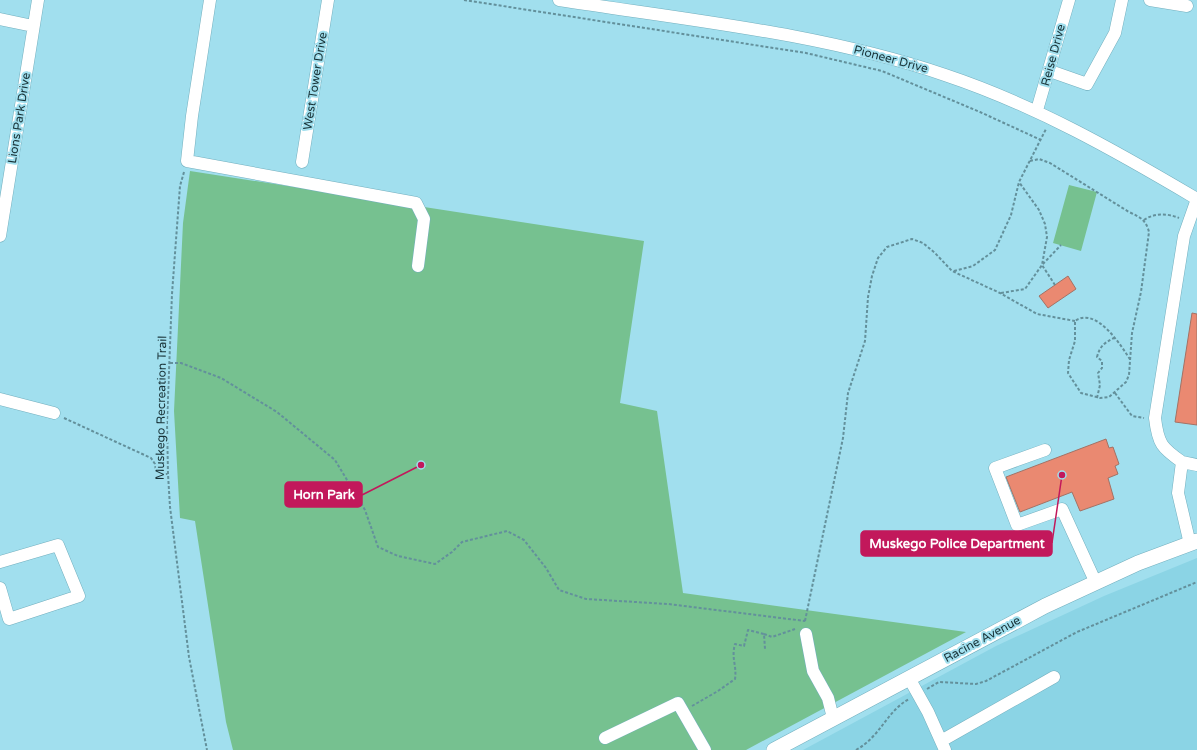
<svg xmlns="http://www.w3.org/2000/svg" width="1197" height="750" font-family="'Varela Round',sans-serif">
  <rect width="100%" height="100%" fill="#a1dfee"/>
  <path fill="#8bd4e5" d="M1197,558V750H803L996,646L1104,596Z"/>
  <path fill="#76c190" d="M190,171L644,241L620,403L657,411L683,593L966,632L746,750H233L226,722L195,521L180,518L174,411L183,223Z
    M1069,185L1097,192L1081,251L1053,243Z"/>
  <path fill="#ea8971" stroke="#a37265" d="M1068,276L1076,289L1048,308L1039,296Z
    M1192,313L1197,314V425L1175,422Z
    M1106,439L1109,448L1113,447L1119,464L1115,466L1118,474L1108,478L1114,499L1080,511L1072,492L1020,512L1006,477Z"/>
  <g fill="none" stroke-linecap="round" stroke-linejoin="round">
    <defs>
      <path id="minor" d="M210,0L192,116L187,161L416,203L424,219L418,266
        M559,0C688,20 821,33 945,75C1035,105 1116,151 1197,199
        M1150,0L1187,6
        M0,19L33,26
        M1050,71L1087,84L1115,33L1122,0
        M1037,110L1069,0
        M302,162L328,0
        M0,236L38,0
        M0,399L54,413
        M1045,450L995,468L1017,525L1062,509L1095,581
        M1182,462L1197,465
        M1190,544L1178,493L1182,462C1162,448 1158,444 1155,418L1184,236L1197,199
        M0,562L58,545L79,596L9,619L0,588
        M806,634L813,671L828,698L833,718
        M909,678L928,712L945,750
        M605,738L678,703L705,750
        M941,741L1054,677"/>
      <path id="major" d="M774,750L1045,606L1138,563L1197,541"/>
    </defs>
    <use href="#minor" stroke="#73afbe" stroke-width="13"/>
    <use href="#major" stroke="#73afbe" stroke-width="16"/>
    <path stroke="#63909b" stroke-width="2" stroke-dasharray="3 2" stroke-linecap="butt" d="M464,0L806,53L882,71L980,112L1041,140
      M1030,161L1039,159L1050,163L1129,212C1140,217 1146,220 1149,232L1141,292L1132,333L1129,375L1126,382L1109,397L1100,398L1081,393L1068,373L1069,360L1075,341V321C1096,306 1121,345 1131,361
      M184,172L180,186L172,294L167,423L168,474L170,507L189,657L207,750
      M1144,220C1154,213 1167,213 1179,218
      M954,271L973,266L995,250L1011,215L1019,182L1046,129
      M1055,285L1042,265L1061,245
      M1001,293L1025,289L1042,265L1047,237L1045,224L1039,210L1019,182
      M170,363H181L221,378L277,412L335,460L365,510L378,547L398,556L435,564L452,552L462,542L507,531L524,540L546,568L559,590L586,599L668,604L805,621
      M1115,393L1132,416L1144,418
      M1097,398L1100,385L1098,373L1102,368V361L1097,357C1100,346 1104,343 1114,338
      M64,418L151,458L155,464L156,472L159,474H168
      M805,621L843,438L848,393L865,341L868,297L872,276L878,258L887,247L912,239L923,243L935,253L952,271L1000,293L1037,314L1075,321
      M764,634L772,637L795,629
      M927,689L939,682L976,684L986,681L1077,632L1197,582
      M692,706L718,691L735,679C737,666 731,658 735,644L744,646L748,630L764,634L765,649
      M856,750C881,736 886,712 909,699"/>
    <use href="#minor" stroke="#fff" stroke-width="12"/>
    <use href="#major" stroke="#fff" stroke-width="15"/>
  </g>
  <g text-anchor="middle" stroke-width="4" stroke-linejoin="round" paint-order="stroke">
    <g font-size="12" fill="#183237" stroke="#a1dfee">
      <text transform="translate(1053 55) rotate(-75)" y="4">Reise Drive</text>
      <text transform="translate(891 59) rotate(15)" y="4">Pioneer Drive</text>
      <text transform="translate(315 81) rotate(-81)" y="4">West Tower Drive</text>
      <text transform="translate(19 118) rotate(-81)" y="4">Lions Park Drive</text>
      <text transform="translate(161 408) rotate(-89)" y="4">Muskego Recreation Trail</text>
      <text transform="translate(982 639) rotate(-28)" y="4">Racine Avenue</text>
    </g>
  </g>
  <path fill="none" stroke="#c2185b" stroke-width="1.5" d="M421 465L362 495M1062 475L1052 543"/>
  <g fill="#c2185b" stroke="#a1dfee" stroke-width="1.5">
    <circle cx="421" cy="465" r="4"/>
    <circle cx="1062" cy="475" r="4"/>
  </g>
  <g fill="#c2185b" stroke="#c2185b" stroke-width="1.5">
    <rect x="285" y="482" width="77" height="25" rx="4"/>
    <rect x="861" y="531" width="191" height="25" rx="4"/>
  </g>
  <g font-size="13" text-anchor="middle" font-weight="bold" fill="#fff">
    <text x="324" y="499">Horn Park</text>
    <text x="957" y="548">Muskego Police Department</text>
  </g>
</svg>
